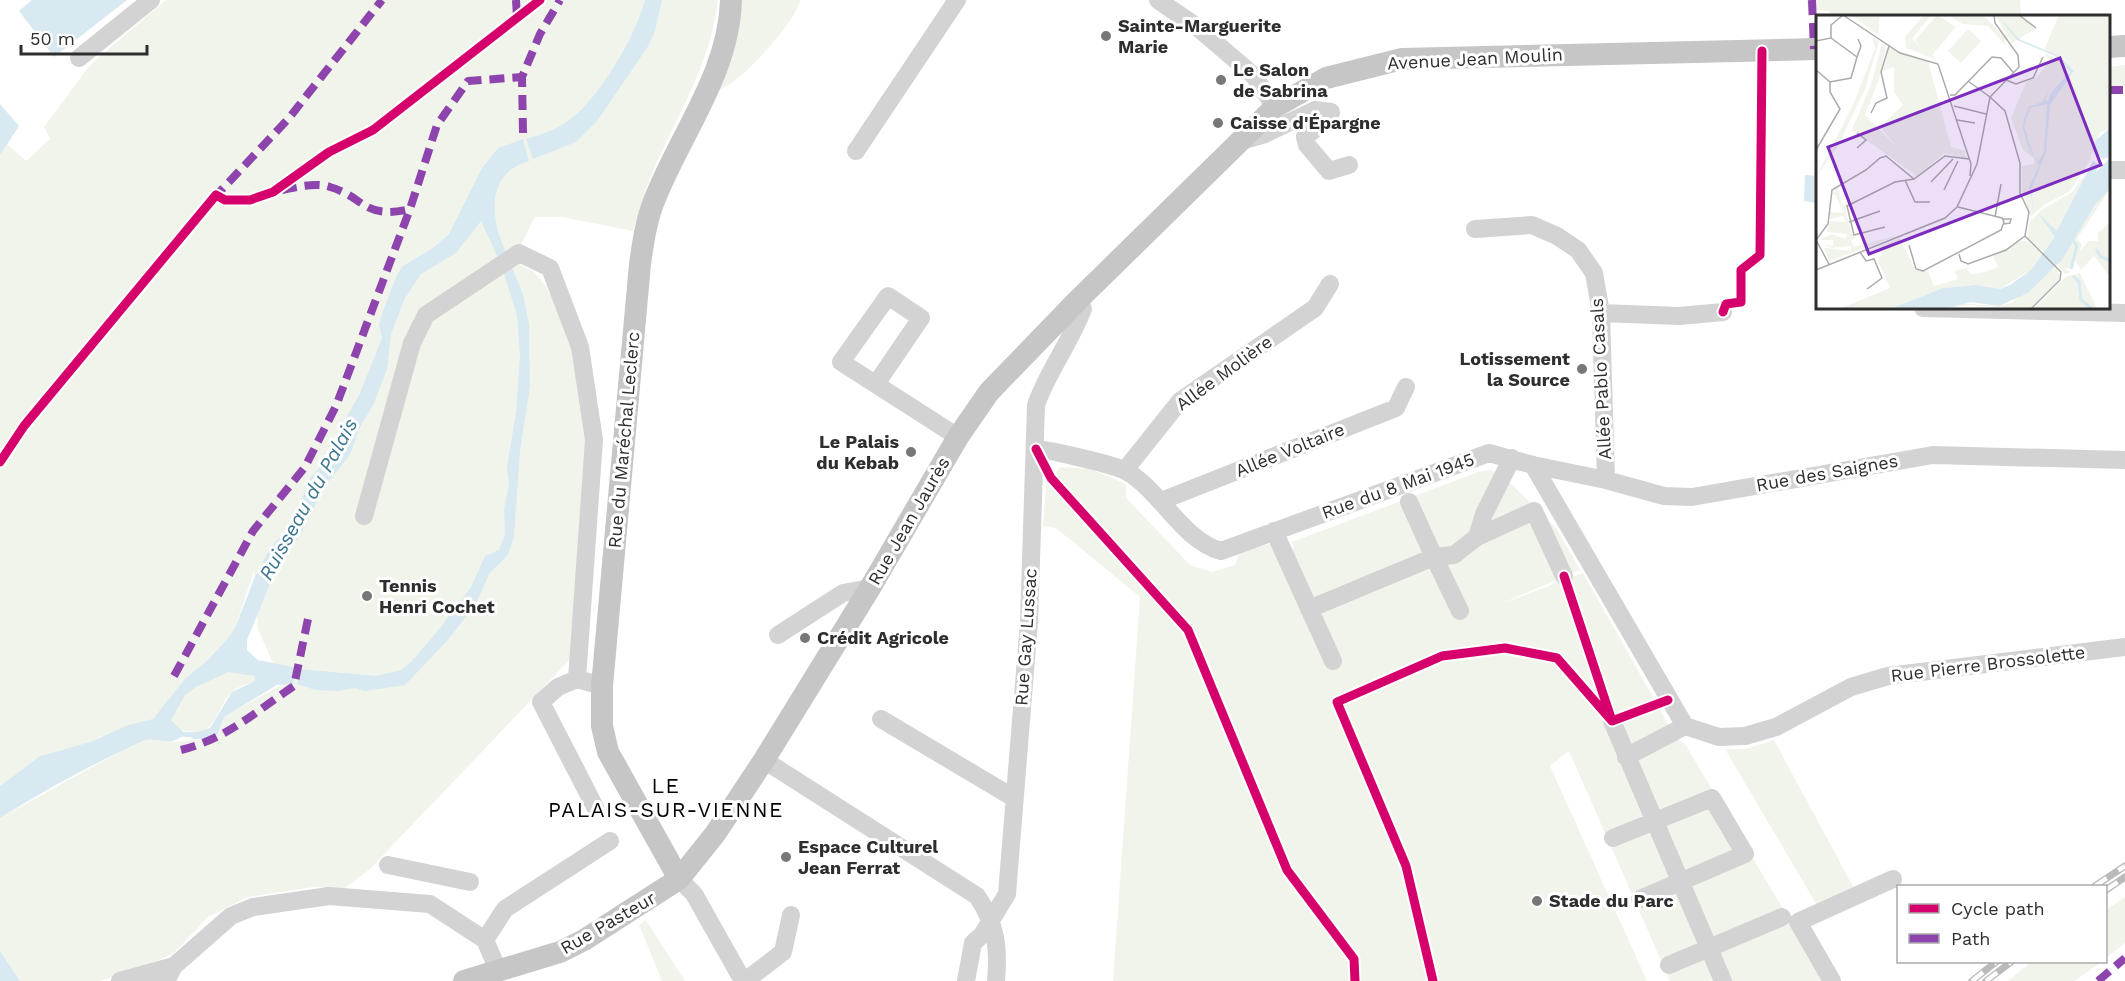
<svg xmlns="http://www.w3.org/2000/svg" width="2125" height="981" font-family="'Work Sans',sans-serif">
  <rect width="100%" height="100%" fill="#fff"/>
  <path fill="#f1f4eb" d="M166,0H718C710,65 679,112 653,171C645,190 639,211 633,231L562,217H535L513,261L534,272L546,286L566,326L578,363L588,439L576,653L370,869L345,888L313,887L248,897L208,917L174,953L139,969L99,981H20L0,951V818L121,751L152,737L175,742L211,739L217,735L224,717L283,684L258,630L254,571L235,628L255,681C248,684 239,686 233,691C213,709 219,740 182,730L101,736L90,742L40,756L0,786V155L7,144L26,161L50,139L44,127L90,65Z
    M737,0H800C796,21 756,63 738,78C731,84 722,88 714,93Z
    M1807,0H2020L2021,16H1830L1829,11L1808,9Z
    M2125,65V86L2109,87V67Z
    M1060,467L1091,469L1126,484V498L1190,565L1212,572L1235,565L1240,552L1270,544L1280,553L1294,547L1292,542L1478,472L1491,470L1502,475L1556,528L1580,570L1498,605L1583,573L1676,738L1685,744L1826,981H1670L1569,751L1550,766L1647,981H1113L1140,597L1056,528L1043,526L1046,486Z
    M1774,740L1855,890L1818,907L1725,749H1745Z
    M2125,897V943L2106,958V910Z
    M646,920L685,981H662L639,925Z
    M2031,962H2101L2075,981H2008Z"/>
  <path fill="#d8e9f1" d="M32,0H127L54,57L19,11Z
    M645,0H662L655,31L647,48L597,121L576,142L533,159L526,139C543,134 558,129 572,118C601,95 636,35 645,0Z
    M0,104L19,126L0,155Z
    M523,139L529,161C483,174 491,223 508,257L500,262L481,221L456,253L421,274L405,298L391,334L387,369L374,403L359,429L350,455L324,487L303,530L272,579L247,640V650L258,660L297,668L293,684L277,685L224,717L217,735L211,739H192L194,733L210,728L232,692L255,681L254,676L228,672L196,687L185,695L171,720L184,733C174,749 157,735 143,741C94,763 45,790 0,818V786L40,756L90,742L129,725L153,719L185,679L208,660L229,637L235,628L254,579L270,548L293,522L310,478L319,468L360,393L382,338L379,325L383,311L397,275L403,266L433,248L449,234L482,168L498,148Z
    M1805,175L1817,176V203L1804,201Z
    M511,265L523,294L529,324L530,387L520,450L514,537L508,555L489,574L476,604L447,641L405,685L365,691L355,688L338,691L315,690L297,684L300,669L376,676L401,670L411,662L436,633L471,587L485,556L499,550L505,534L504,509L509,485L507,467L516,413L520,357L517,315L503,271Z
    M0,951L20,981H0Z"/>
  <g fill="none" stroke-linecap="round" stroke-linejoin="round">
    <path stroke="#d8e9f1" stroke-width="5" d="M178,734L199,735"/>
    <path stroke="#d3d3d3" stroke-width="18" d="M1158,0L1197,27L1253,75L1275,107
      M79,58L151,0
      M1241,141L1265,134L1315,110L1331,112L1330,117L1305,137L1307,145L1329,171L1349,165
      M856,151L957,0
      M2108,170H2125
      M1475,229L1532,225L1557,236L1578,250L1594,273L1601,313L1606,480
      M1923,308L2125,313
      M1601,313L1679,316L1723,312
      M876,384L921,318L888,296L841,362L958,437
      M1036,449C1050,450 1115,465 1126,471C1161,491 1182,540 1221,551L1489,453L1533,465L1685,726
      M1512,458L1484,514L1477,537L1534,511L1564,576
      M1533,465L1606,480L1664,496L1692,497L1933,455L2125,460
      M1125,470L1180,401L1315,308L1330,284
      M1161,501L1396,408L1406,387
      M364,516L412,343L426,315L519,253L550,268L580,347L594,440L577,679L602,686
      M1274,531L1333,661
      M1309,609L1434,557L1409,502
      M1460,611L1434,557L1454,555L1477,537
      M778,635L843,593L870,588
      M577,679L558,687L541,702L595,807
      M881,719L1014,798
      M1612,721L1723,981
      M1685,726L1719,737L1745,736L1776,727L1851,687L1888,676L2125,647
      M1626,757L1685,726
      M764,760L977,896C996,924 999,947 996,981
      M1613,838L1712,798L1745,854L1640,899
      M388,865L470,882
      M679,879L694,894L743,981
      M485,940L505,909L610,841
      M1669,965L1782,917
      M120,981L174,966
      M166,981L174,966L231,916L253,907L329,896L430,904L485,940L498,970
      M750,981L753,975L783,952L791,915
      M966,981L973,943L982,935L1007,894L1029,622L1036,405C1048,371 1070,343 1083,309L1078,300
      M1832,981L1798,922L1893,879"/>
    <path stroke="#c6c6c6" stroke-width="22" d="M2108,47L2125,46
      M679,879L608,752L602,726V686L640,264C643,243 646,221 654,201C680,134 729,74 731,0
      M464,981L560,952L584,940L679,879L715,834L764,760L870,588L958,437L989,392L1078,300L1275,107L1326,78L1402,59L1818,49"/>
    <defs>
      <path id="rail" d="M2095,886L2125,866
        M2106,890L2125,877
        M1972,981L1996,962
        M1986,981L2011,962"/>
    </defs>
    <use href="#rail" stroke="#bababa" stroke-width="7"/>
    <use href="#rail" stroke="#fff" stroke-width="4.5" stroke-dasharray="14" stroke-linecap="butt"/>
    <path stroke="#8e44ad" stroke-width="8" stroke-dasharray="15 8" stroke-linecap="butt" d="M516,0L517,17
      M1812,0L1814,49
      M2108,90H2125
      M523,133L522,77L540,34L560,0
      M282,190C296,187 316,182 330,187C365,197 363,220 410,209
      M213,199L289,118L382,0
      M174,676L253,531L305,467L336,406L410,209L437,125L468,81L522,77
      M181,750C228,738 255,712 294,686L309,614
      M2098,981L2125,958"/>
    <defs>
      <path id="cycleway" d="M1723,312L1726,304L1741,302V270L1760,255L1762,51
        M1036,449L1051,478L1188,630L1287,870L1354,959L1355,981
        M0,462L24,426L216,195L225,200H250L273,192L329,152L373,130L540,0
        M1564,576L1612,721L1668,700
        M1433,981L1406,866L1337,702L1442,656L1505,648L1557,658L1612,721"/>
    </defs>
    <use href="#cycleway" stroke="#fff" stroke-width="13"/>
    <use href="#cycleway" stroke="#d6006c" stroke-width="9"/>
  </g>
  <g fill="#777" stroke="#fff" stroke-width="2">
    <circle cx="1106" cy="36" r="6"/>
    <circle cx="1221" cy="80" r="6"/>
    <circle cx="1218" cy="123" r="6"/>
    <circle cx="1582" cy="369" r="6"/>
    <circle cx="911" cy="452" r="6"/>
    <circle cx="367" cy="596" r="6"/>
    <circle cx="805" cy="638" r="6"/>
    <circle cx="786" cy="857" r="6"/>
    <circle cx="1537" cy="901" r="6"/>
  </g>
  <g text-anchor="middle" stroke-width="6" stroke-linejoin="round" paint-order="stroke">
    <g font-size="18" font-weight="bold" fill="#2e2e2e" stroke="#fff" text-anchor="start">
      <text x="1118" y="32">Sainte-Marguerite<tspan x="1118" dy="21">Marie</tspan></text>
      <text x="1233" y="76">Le Salon<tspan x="1233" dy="21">de Sabrina</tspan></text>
      <text x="1230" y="129">Caisse d'Épargne</text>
      <text x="1570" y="365" text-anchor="end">Lotissement<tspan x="1570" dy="21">la Source</tspan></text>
      <text x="899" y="448" text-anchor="end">Le Palais<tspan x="899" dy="21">du Kebab</tspan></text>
      <text x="379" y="592">Tennis<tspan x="379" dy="21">Henri Cochet</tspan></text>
      <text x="817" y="644">Crédit Agricole</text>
      <text x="798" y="853">Espace Culturel<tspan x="798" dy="21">Jean Ferrat</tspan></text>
      <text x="1549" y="907">Stade du Parc</text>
    </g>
    <g font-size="18" fill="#2e2e2e" stroke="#fff">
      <text transform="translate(1475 59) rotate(-3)" y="6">Avenue Jean Moulin</text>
      <text transform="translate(1224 373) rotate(-36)" y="6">Allée Molière</text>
      <text transform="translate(1601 379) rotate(-93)" y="6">Allée Pablo Casals</text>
      <text transform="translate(624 440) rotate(-85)" y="6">Rue du Maréchal Leclerc</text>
      <text transform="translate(1290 450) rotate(-22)" y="6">Allée Voltaire</text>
      <text transform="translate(1827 473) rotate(-10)" y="6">Rue des Saignes</text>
      <text transform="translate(1398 486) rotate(-20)" y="6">Rue du 8 Mai 1945</text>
      <text transform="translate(909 521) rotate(-60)" y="6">Rue Jean Jaurès</text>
      <text transform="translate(1026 637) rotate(-86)" y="6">Rue Gay Lussac</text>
      <text transform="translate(1988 664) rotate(-7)" y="6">Rue Pierre Brossolette</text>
      <text transform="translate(608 923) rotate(-30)" y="6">Rue Pasteur</text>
    </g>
    <g font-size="20" font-style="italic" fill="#3b7590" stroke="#fff">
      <text transform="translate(308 499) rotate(-61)" y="7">Ruisseau du Palais</text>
    </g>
    <g font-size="21" letter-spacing="1.5" fill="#000" stroke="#fff">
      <text x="666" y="793">LE<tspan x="666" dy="24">PALAIS-SUR-VIENNE</tspan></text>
    </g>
  </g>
  <g transform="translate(1816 15)">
    <rect width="294" height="294" fill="#fff"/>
    <path d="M36,0H64L62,20L55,15ZM108,0H115L96,24L103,30L99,25L121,0L140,12L116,40L119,44L90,33L89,22ZM133,0H167L190,24L188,29L172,11L146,9ZM202,0L219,14L196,28L180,2ZM243,0H294V113L284,118L273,147L254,176L228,190L215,202L206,176V151L218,149V143L207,135L195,103L210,67L221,62L234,46L228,38L246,46L254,57L233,78H238L256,60L257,55L248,44L228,35ZM152,14L165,26L145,48L132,36ZM56,22L63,26L49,74L22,131L0,162L38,88L59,33ZM66,28L70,31L63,64L49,100L82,133L64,112L87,90L78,77V52L67,56L73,33L112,46L135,132L149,136L150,144L129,138L101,161L36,115L56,67ZM269,160L258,191L229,238L212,224L213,208L224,196L256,177ZM22,172L26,190L34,188L29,195L36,219L41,223L35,225L33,221L38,232L84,220L13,246L8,233L35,236V231L16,233L6,229L17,231V225H3L15,219L30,224L31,219L11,217L14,206L30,207L27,201L14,204V197L28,198L21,183L14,182H23L16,179ZM294,174L261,224L266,230L256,254L248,253L255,257L249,259L242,249L286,179ZM294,207V262L278,241L265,255L260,247L262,238L273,226H282V218ZM84,223L99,255L112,256L118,271L142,264L138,256L151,253L154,259L165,258L182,252L177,241L203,226H211L227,240L215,255L184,274L160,270L127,273L74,294H23L74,273L61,244L66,240L63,232ZM240,252L244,260L241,268L214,294L153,290L126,294L143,288L183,291L195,288ZM264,258L281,294H218L249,262Z" fill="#f1f4eb"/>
    <path d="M182,1L203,24L245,42L258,56L234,90L230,137L215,175L218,196L213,172L223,151L219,143L223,146L228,137L231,89L214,93L208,111L218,143L211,128L207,113L208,104L213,92L226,87L233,77L229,86H232L235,77L254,57L239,41L201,25ZM294,113V142L287,144L278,137L279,126ZM294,143V174L279,190L246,245L212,278L183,291L155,287L126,294H74L127,273L160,270L184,274L194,270L215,255L239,222L222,198L241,216L277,146L283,150L280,157Z" fill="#d8e9f1"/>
    <path fill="none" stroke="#d8e9f1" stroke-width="3" d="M280,234L285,242L294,245M255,254L261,231L257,225M257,261L263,267L265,285L276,294"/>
    <path fill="none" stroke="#ababab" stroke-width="1.5" d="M27,0L84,38L122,49L155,149L154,161M203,0L220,13M0,26L15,23V10L27,0M41,42L45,31L42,24M0,55L14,67L35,63L41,42L15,23M190,65L200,69L217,63L227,42M152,66L174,82M134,80H139L176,42L185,43L197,57M174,82L189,96L204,148V178L213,197L209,221L245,257L244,265L215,294M138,91L170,99M55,98L60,88L71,83L65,57L73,31M141,105L159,108M41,118L50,125L41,133M0,135L24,94L14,77V67M89,165L99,187H114M115,167L137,144M128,175L142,146M179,202L185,169M187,204H195L194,208L188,209M33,207L64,196M69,212L38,220L31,191L79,167L98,164M0,225L12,209L16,175L50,155L64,143L70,141L98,164L129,141L153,144M0,225L13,249M93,230L100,254L107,256L185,215L188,207L186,203L142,192M44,237L50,246L58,244L66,263L51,274M143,239L145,246L152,249L190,235L209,221M0,255L129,203L141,192L161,149L174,82L203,52L202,40L179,8L178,0"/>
    <path fill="#7b2cbf" fill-opacity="0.15" stroke="#7b2cbf" stroke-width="3" d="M244,43L285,150L53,239L12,132Z"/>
    <rect width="294" height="294" fill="none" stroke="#2e2e2e" stroke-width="3"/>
  </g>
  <rect x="1897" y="885" width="210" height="78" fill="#ffffff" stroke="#ababab" stroke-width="1.5"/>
  <rect x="1909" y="904" width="30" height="9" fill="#d6006c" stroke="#ababab" stroke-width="1.5"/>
  <text x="1951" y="915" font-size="18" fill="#2e2e2e">Cycle path</text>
  <rect x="1909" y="934" width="30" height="9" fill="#8e44ad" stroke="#ababab" stroke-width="1.5"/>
  <text x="1951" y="945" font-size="18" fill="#2e2e2e">Path</text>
  <path d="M21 45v9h126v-9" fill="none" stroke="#2e2e2e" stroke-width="3"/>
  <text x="30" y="45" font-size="18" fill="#2e2e2e" stroke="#ffffff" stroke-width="4.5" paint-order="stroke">50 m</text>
</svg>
